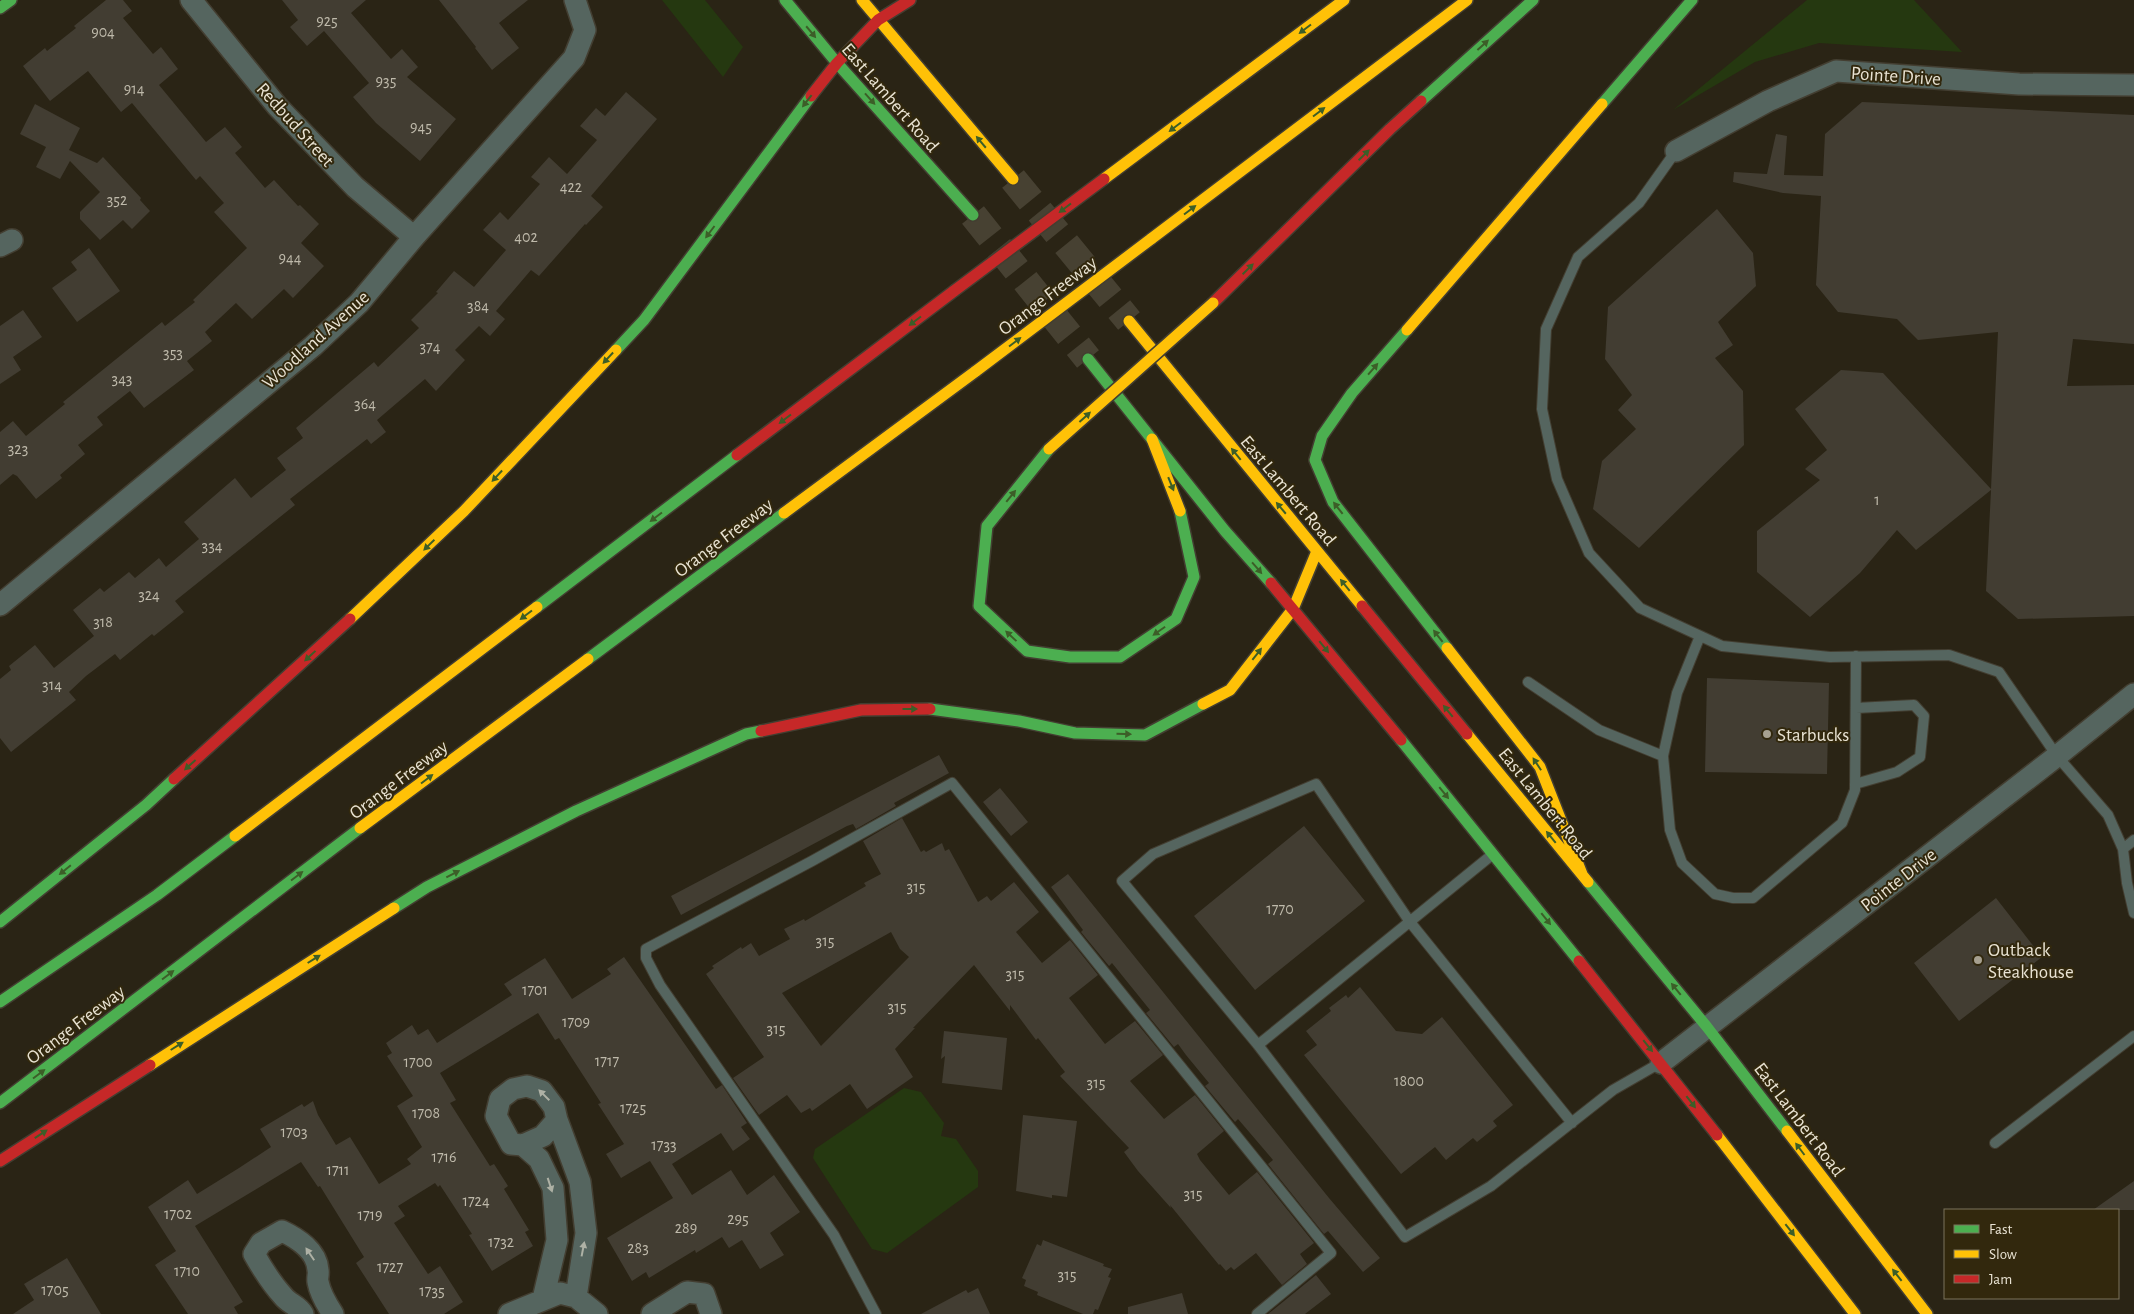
<svg xmlns="http://www.w3.org/2000/svg" width="2134" height="1314" font-family="'Alegreya Sans',sans-serif">
  <rect width="100%" height="100%" fill="#2a2415"/>
  <path fill="#253810" d="M662,0H705L743,47L723,77Z
    M1807,0H1914L1962,52L1819,43L1755,62L1673,110Z
    M904,1088L921,1092L944,1123L941,1136L956,1139L978,1171V1187L887,1253L872,1249L813,1158L815,1149Z"/>
  <path fill="#423d32" fill-rule="evenodd" d="M106,0H123L132,11L123,18L153,54L161,47L178,69L159,85L206,142L225,127L242,147L235,153L265,188L274,180L298,206L300,205L319,224L301,243L324,266L293,298L284,289L252,319L236,303L205,332L212,341L187,361L194,370L144,408L130,391L97,417L103,425L78,445L85,454L60,475L62,478L36,499L17,476L13,474L0,485V432L13,421L26,436L65,404L63,402L162,322L165,326L195,302L193,300L247,248L214,212L224,203L200,176L196,180L132,103L121,112L88,71L50,101L23,66L45,48L47,51L76,28L74,26Z
    M282,0H366L351,13L391,59L402,49L418,67L407,77L456,119L420,161L376,123L353,97L369,83L324,31L307,46L290,27L298,20Z
    M439,0H528L499,23L519,48L492,70L475,48L476,47Z
    M626,92L657,119L591,196L603,207L586,225L585,224L539,276L531,270L496,311L505,319L490,336L479,326L455,350L465,360L436,391L425,379L377,420L386,432L371,444L367,439L290,499L295,505L175,601L184,612L154,636L152,634L120,660L115,654L86,676L69,692L76,700L11,752L0,738V679L11,670L9,666L35,645L54,668L94,636L73,610L100,588L104,592L129,572L135,578L159,558L166,567L199,539L184,522L235,478L251,498L286,470L277,458L303,438L296,428L374,362L378,367L419,328L411,320L438,293L436,292L454,271L474,287L506,250L483,230L500,212L508,220L540,184L531,177L549,157L567,174L597,140L580,126L596,108L605,116Z
    M1862,102L2134,115V344L2073,339L2067,386L2134,385V616L2018,619L1986,591L1991,490L1916,550L1897,530L1860,573L1810,617L1757,572V531L1820,480L1805,469L1827,450L1795,409L1841,370L1883,373L1991,489L1998,332L1918,340L1897,319L1838,312L1816,285L1821,196L1783,193L1733,182L1734,172L1767,174L1776,134L1787,136L1784,175L1823,176L1825,134Z
    M35,104L80,128L69,150L97,163L103,157L141,198L140,200L150,211L132,229L123,220L100,240L80,219V212L100,192L70,161L60,179L36,167L46,147L20,134Z
    M1717,209L1753,253L1756,286L1718,322L1733,345L1715,358L1743,391L1744,445L1639,548L1593,509L1602,461L1636,429L1618,410L1632,395L1605,359L1608,307Z
    M89,248L120,291L77,322L52,288L77,270L71,262Z
    M23,310L42,337L13,357L21,370L0,384V326Z
    M1707,678L1829,683L1827,774L1705,772Z
    M939,755L949,773L894,803L896,806L856,829L853,824L847,826L681,915L671,896Z
    M1000,788L1028,822L1011,836L983,802Z
    M902,818L921,852L924,850L926,852L942,843L945,851L949,849L978,902L987,896L991,901L1014,882L1039,912L1016,932L1042,963L1070,940L1098,975L1069,998L1105,1044L1135,1021L1163,1055L1130,1081L1164,1119L1195,1095L1224,1131L1197,1154L1200,1160L1229,1195L1257,1172L1314,1243L1300,1254L1307,1264L1282,1285L1256,1253L1234,1270L1231,1267L1226,1271L1220,1264L1219,1265L1170,1205L1171,1208L1138,1171L1124,1152L1129,1148L1060,1076L1065,1072L1038,1038L1036,1040L1010,1005V1011L974,965L913,1028H915L895,1049L913,1077L867,1109L850,1084L812,1111L810,1108L801,1113L787,1095L759,1115L733,1078L764,1057L706,974L714,968L712,966L741,947L742,949L751,943L759,956L790,939L784,929L804,919L805,921L866,886L864,883L881,874L863,841ZM891,932L900,949L909,957L821,1046L782,993Z
    M1304,826L1365,901L1255,990L1194,916Z
    M1068,874L1329,1198L1380,1258L1363,1272L1328,1231L1324,1234L1268,1164L1273,1160L1238,1119L1235,1122L1205,1086L1209,1083L1186,1055L1178,1044L1174,1047L1146,1013L1150,1010L1112,963L1109,966L1081,932L1083,930L1051,887Z
    M1996,898L2042,957L1959,1021L1914,963Z
    M624,957L716,1089L722,1085L747,1123L741,1127L750,1139L733,1151L721,1133L672,1164L692,1195L731,1170L747,1195L774,1175L800,1212L770,1233L784,1255L760,1269L742,1240L729,1248L722,1237L696,1253L695,1250L649,1278L646,1272L632,1281L607,1238L673,1198L650,1161L621,1178L606,1154L624,1144L598,1104L601,1103L559,1038L555,1040L538,1013L440,1073L456,1100L450,1103L490,1166L494,1164L508,1186L504,1189L529,1230L525,1232L533,1246L492,1271L469,1235L472,1234L440,1185L438,1187L435,1183L398,1206L405,1216L394,1223L428,1274L440,1266L463,1302L444,1314H389L356,1263L364,1257L320,1186L318,1187L301,1162L195,1226L243,1302L234,1307L238,1314H188L155,1265L176,1251L148,1207L188,1180L197,1194L239,1168L271,1147L260,1129L302,1104L304,1107L313,1101L318,1115L336,1145L350,1137L379,1184L411,1164L407,1159L422,1147L397,1106L413,1096L387,1056L392,1053L386,1043L412,1025L418,1035L428,1029L437,1043L512,995L504,984L545,958L572,999L611,974L607,969Z
    M1360,987L1396,1031L1422,1034L1442,1017L1513,1105L1493,1121L1497,1126L1477,1142L1473,1138L1446,1160L1435,1147L1401,1174L1304,1055L1317,1045L1306,1031L1331,1011L1329,1008L1346,995L1348,998Z
    M944,1031L1007,1038L1002,1090L942,1083L945,1056L941,1059Z
    M1023,1115L1077,1121L1067,1197L1052,1195V1198L1016,1191Z
    M2134,1181V1210H2093Z
    M1043,1240L1104,1264L1103,1266L1112,1269L1108,1277L1111,1278L1098,1310L1095,1309L1093,1314H1083L1037,1295L1038,1292L1024,1286L1026,1280L1022,1278L1037,1244L1041,1246Z
    M67,1258L101,1314H13L34,1300L24,1284Z
    M1316,1275L1331,1294L1305,1314H1268Z
    M978,1288L990,1314H921L966,1290L968,1293Z
    M1182,1293L1188,1314H1128V1307Z"/>
  <g fill="none" stroke-linecap="round" stroke-linejoin="round">
    <path stroke="#474132" stroke-width="28" stroke-dasharray="28 14" stroke-linecap="butt" d="M1013,179L1129,321
      M973,215L1088,359"/>
    <defs>
      <path id="lane" d="M1676,151L1639,203L1578,257L1546,329L1542,409L1557,479L1589,553L1640,608L1722,646L1830,657L1949,655L1999,672L2057,756L2108,815L2123,849L2127,883L2134,913
        M1528,682L1599,730L1663,756L1677,693L1700,636
        M1663,756L1670,830L1682,863L1715,894L1733,898H1753L1842,823L1855,790L1856,656
        M1855,784L1897,772L1920,757L1924,716L1914,705L1856,708
        M2123,849L2134,840
        M1493,854L1258,1045L1122,881L1153,854L1316,784L1410,922L1572,1123
        M1258,1045L1405,1237L1491,1186L1613,1090L1660,1063
        M1995,1143L2134,1036
        M876,1314L834,1235L660,985L646,958V949L812,861L952,783L1331,1253L1257,1314"/>
      <path id="street" d="M191,0L277,106L355,187L414,237
        M1676,151L1768,101L1836,71L2019,84L2134,85
        M0,246L12,240
        M0,605L313,346L359,303L414,237L574,58L585,30L575,0
        M1661,1063L2057,756L2134,694
        M523,1145L543,1136L557,1120
        M543,1299L557,1240L553,1188L539,1159L523,1145L511,1144L496,1116L500,1099L513,1089L527,1086L542,1091L554,1107L557,1120L580,1182L586,1233L576,1297
        M303,1314C298,1305 289,1304 283,1296C271,1283 263,1270 254,1254L261,1243L282,1231C297,1238 317,1251 318,1270C319,1274 317,1278 318,1282C320,1293 327,1305 333,1314
        M509,1314L560,1293L576,1297L597,1314
        M652,1314L687,1292L704,1294L711,1314"/>
      <path id="fast" d="M785,0L837,63L973,215
        M0,8L11,0
        M1421,101L1533,0
        M1602,104L1692,0
        M1407,330L1352,393L1322,436L1315,460L1333,502L1447,648
        M616,350L644,320L811,96
        M1088,359L1225,531L1271,583
        M1049,449L987,526L979,606L1027,651L1070,657H1120L1176,619L1194,577L1180,511
        M537,607L737,455
        M588,659L784,513
        M930,709L1019,721L1075,733L1145,735L1203,704
        M1401,740L1579,961
        M1588,882L1707,1027L1787,1131
        M394,908L427,887L576,811L746,734L761,731
        M0,922L146,805L174,779
        M0,1002L157,895L235,836
        M0,1103L360,828"/>
      <path id="slow" d="M862,0L1013,179
        M1104,179L1344,0
        M1151,239L1467,0
        M1129,321L1362,606
        M1407,330L1602,104
        M1152,439L1180,511
        M784,513L976,371
        M350,619L464,511L616,350
        M1447,648L1540,767L1582,874
        M1203,704L1230,690L1293,609L1317,551
        M1467,734L1588,882
        M360,828L588,659
        M235,836L537,607
        M150,1065L394,908
        M1787,1131L1927,1314
        M1717,1135L1855,1314"/>
      <path id="jam" d="M811,96L837,63L878,20L910,0
        M1213,303L1390,129L1421,101
        M737,455L954,291
        M1271,583L1401,740
        M1362,606L1467,734
        M761,731L861,710L930,709
        M174,779L350,619
        M1579,961L1717,1135
        M0,1161L150,1065"/>
    </defs>
    <use href="#lane" stroke="#433e31" stroke-width="12"/>
    <use href="#street" stroke="#433e31" stroke-width="24"/>
    <use href="#fast" stroke="#433e31" stroke-width="14"/>
    <use href="#slow" stroke="#433e31" stroke-width="14"/>
    <use href="#jam" stroke="#433e31" stroke-width="14"/>
    <use href="#lane" stroke="#55655f" stroke-width="10"/>
    <use href="#street" stroke="#55655f" stroke-width="21"/>
    <use href="#fast" stroke="#4caf50" stroke-width="11"/>
    <use href="#slow" stroke="#ffc107" stroke-width="11"/>
    <use href="#jam" stroke="#c62828" stroke-width="11"/>
    <defs>
      <path id="slow-bridge" d="M976,371L1151,239
        M1049,449L1213,303"/>
      <path id="jam-bridge" d="M954,291L1104,179"/>
    </defs>
    <use href="#slow-bridge" stroke="#433e31" stroke-width="14" stroke-linecap="butt"/>
    <use href="#jam-bridge" stroke="#433e31" stroke-width="14" stroke-linecap="butt"/>
    <use href="#slow-bridge" stroke="#ffc107" stroke-width="11"/>
    <use href="#jam-bridge" stroke="#c62828" stroke-width="11"/>
  </g>
  <defs><path id="oneway-solid" d="M-6-.8H1V-3.2L6.5 0L1 3.2V.8H-6Z" transform="scale(1.25)"/></defs>
  <g fill="#3c5e28">
    <use href="#oneway-solid" transform="translate(1305 29) rotate(143)"/>
    <use href="#oneway-solid" transform="translate(811 32) rotate(50)"/>
    <use href="#oneway-solid" transform="translate(1483 45) rotate(-42)"/>
    <use href="#oneway-solid" transform="translate(870 99) rotate(48)"/>
    <use href="#oneway-solid" transform="translate(807 101) rotate(128)"/>
    <use href="#oneway-solid" transform="translate(1319 112) rotate(-37)"/>
    <use href="#oneway-solid" transform="translate(1175 127) rotate(143)"/>
    <use href="#oneway-solid" transform="translate(981 142) rotate(-130)"/>
    <use href="#oneway-solid" transform="translate(1364 155) rotate(-44)"/>
    <use href="#oneway-solid" transform="translate(1065 208) rotate(143)"/>
    <use href="#oneway-solid" transform="translate(1190 210) rotate(-37)"/>
    <use href="#oneway-solid" transform="translate(710 232) rotate(127)"/>
    <use href="#oneway-solid" transform="translate(1248 269) rotate(-44)"/>
    <use href="#oneway-solid" transform="translate(915 321) rotate(143)"/>
    <use href="#oneway-solid" transform="translate(1015 342) rotate(-37)"/>
    <use href="#oneway-solid" transform="translate(608 358) rotate(133)"/>
    <use href="#oneway-solid" transform="translate(1373 369) rotate(-49)"/>
    <use href="#oneway-solid" transform="translate(1085 417) rotate(-42)"/>
    <use href="#oneway-solid" transform="translate(785 419) rotate(143)"/>
    <use href="#oneway-solid" transform="translate(1236 454) rotate(-129)"/>
    <use href="#oneway-solid" transform="translate(497 476) rotate(133)"/>
    <use href="#oneway-solid" transform="translate(1171 484) rotate(68)"/>
    <use href="#oneway-solid" transform="translate(1011 496) rotate(-51)"/>
    <use href="#oneway-solid" transform="translate(1281 508) rotate(-130)"/>
    <use href="#oneway-solid" transform="translate(1338 508) rotate(-128)"/>
    <use href="#oneway-solid" transform="translate(656 517) rotate(143)"/>
    <use href="#oneway-solid" transform="translate(429 545) rotate(136)"/>
    <use href="#oneway-solid" transform="translate(1257 568) rotate(49)"/>
    <use href="#oneway-solid" transform="translate(1345 585) rotate(-129)"/>
    <use href="#oneway-solid" transform="translate(526 615) rotate(143)"/>
    <use href="#oneway-solid" transform="translate(1159 631) rotate(145)"/>
    <use href="#oneway-solid" transform="translate(1011 636) rotate(-137)"/>
    <use href="#oneway-solid" transform="translate(1438 636) rotate(-128)"/>
    <use href="#oneway-solid" transform="translate(1324 647) rotate(51)"/>
    <use href="#oneway-solid" transform="translate(1257 654) rotate(-52)"/>
    <use href="#oneway-solid" transform="translate(310 656) rotate(137)"/>
    <use href="#oneway-solid" transform="translate(910 709)"/>
    <use href="#oneway-solid" transform="translate(1448 711) rotate(-129)"/>
    <use href="#oneway-solid" transform="translate(1124 734) rotate(2)"/>
    <use href="#oneway-solid" transform="translate(1537 764) rotate(-123)"/>
    <use href="#oneway-solid" transform="translate(190 765) rotate(138)"/>
    <use href="#oneway-solid" transform="translate(427 779) rotate(-37)"/>
    <use href="#oneway-solid" transform="translate(1444 793) rotate(51)"/>
    <use href="#oneway-solid" transform="translate(1551 837) rotate(-129)"/>
    <use href="#oneway-solid" transform="translate(65 870) rotate(141)"/>
    <use href="#oneway-solid" transform="translate(453 874) rotate(-27)"/>
    <use href="#oneway-solid" transform="translate(297 876) rotate(-37)"/>
    <use href="#oneway-solid" transform="translate(1546 919) rotate(51)"/>
    <use href="#oneway-solid" transform="translate(314 959) rotate(-32)"/>
    <use href="#oneway-solid" transform="translate(168 975) rotate(-37)"/>
    <use href="#oneway-solid" transform="translate(1676 989) rotate(-129)"/>
    <use href="#oneway-solid" transform="translate(177 1046) rotate(-32)"/>
    <use href="#oneway-solid" transform="translate(1648 1046) rotate(51)"/>
    <use href="#oneway-solid" transform="translate(39 1074) rotate(-37)"/>
    <use href="#oneway-solid" transform="translate(1691 1102) rotate(52)"/>
    <use href="#oneway-solid" transform="translate(41 1134) rotate(-33)"/>
    <use href="#oneway-solid" transform="translate(1800 1149) rotate(-127)"/>
    <use href="#oneway-solid" transform="translate(1790 1230) rotate(52)"/>
    <use href="#oneway-solid" transform="translate(1897 1275) rotate(-128)"/>
  </g>
  <g fill="#aeb1a5">
    <use href="#oneway-solid" transform="translate(544 1095) rotate(-135)"/>
    <use href="#oneway-solid" transform="translate(550 1185) rotate(72)"/>
    <use href="#oneway-solid" transform="translate(583 1249) rotate(-79)"/>
    <use href="#oneway-solid" transform="translate(310 1254) rotate(-124)"/>
  </g>
  <g fill="#a6a090" stroke="#32280d" stroke-width="2">
    <circle cx="1767" cy="734" r="5"/>
    <circle cx="1978" cy="960" r="5"/>
  </g>
  <g text-anchor="middle" stroke-width="4" stroke-linejoin="round" paint-order="stroke">
    <g font-size="16" fill="#bfbaab">
      <text x="327" y="26">925</text>
      <text x="103" y="37">904</text>
      <text x="386" y="86">935</text>
      <text x="134" y="94">914</text>
      <text x="421" y="132">945</text>
      <text x="571" y="192">422</text>
      <text x="117" y="205">352</text>
      <text x="526" y="242">402</text>
      <text x="290" y="263">944</text>
      <text x="478" y="311">384</text>
      <text x="430" y="352">374</text>
      <text x="173" y="358">353</text>
      <text x="122" y="384">343</text>
      <text x="365" y="409">364</text>
      <text x="18" y="454">323</text>
      <text x="1877" y="505">1</text>
      <text x="212" y="551">334</text>
      <text x="149" y="600">324</text>
      <text x="103" y="627">318</text>
      <text x="52" y="690">314</text>
      <text x="916" y="892">315</text>
      <text x="1280" y="914">1770</text>
      <text x="825" y="946">315</text>
      <text x="1015" y="979">315</text>
      <text x="535" y="995">1701</text>
      <text x="897" y="1012">315</text>
      <text x="576" y="1027">1709</text>
      <text x="776" y="1034">315</text>
      <text x="607" y="1066">1717</text>
      <text x="418" y="1067">1700</text>
      <text x="1409" y="1086">1800</text>
      <text x="1096" y="1088">315</text>
      <text x="633" y="1113">1725</text>
      <text x="426" y="1118">1708</text>
      <text x="294" y="1137">1703</text>
      <text x="664" y="1150">1733</text>
      <text x="444" y="1162">1716</text>
      <text x="338" y="1175">1711</text>
      <text x="1193" y="1199">315</text>
      <text x="476" y="1206">1724</text>
      <text x="178" y="1219">1702</text>
      <text x="370" y="1220">1719</text>
      <text x="738" y="1224">295</text>
      <text x="686" y="1233">289</text>
      <text x="501" y="1247">1732</text>
      <text x="638" y="1253">283</text>
      <text x="390" y="1272">1727</text>
      <text x="187" y="1276">1710</text>
      <text x="1067" y="1280">315</text>
      <text x="55" y="1295">1705</text>
      <text x="432" y="1296">1735</text>
    </g>
    <g font-size="19" fill="#e9e3d3" stroke="#32280d">
      <text transform="translate(1896 75) rotate(4)" y="7">Pointe Drive</text>
      <text transform="translate(891 97) rotate(49)" y="7">East Lambert Road</text>
      <text transform="translate(296 124) rotate(48)" y="7">Redbud Street</text>
      <text transform="translate(1047 295) rotate(-37)" y="7">Orange Freeway</text>
      <text transform="translate(315 339) rotate(-42)" y="7">Woodland Avenue</text>
      <text transform="translate(1289 490) rotate(50)" y="7">East Lambert Road</text>
      <text transform="translate(723 537) rotate(-37)" y="7">Orange Freeway</text>
      <text transform="translate(398 779) rotate(-37)" y="7">Orange Freeway</text>
      <text transform="translate(1546 803) rotate(51)" y="7">East Lambert Road</text>
      <text transform="translate(1898 879) rotate(-38)" y="7">Pointe Drive</text>
      <text transform="translate(75 1024) rotate(-37)" y="7">Orange Freeway</text>
      <text transform="translate(1800 1119) rotate(53)" y="7">East Lambert Road</text>
    </g>
    <g font-size="19" fill="#e9e3d3" stroke="#32280d" text-anchor="start">
      <text x="1777" y="741">Starbucks</text>
      <text x="1988" y="956">Outback<tspan x="1988" dy="22">Steakhouse</tspan></text>
    </g>
  </g>
  <rect x="1944" y="1209" width="175" height="90" fill="#32280d" stroke="#7b735c"/>
  <rect x="1954" y="1225" width="25" height="8" fill="#4caf50" stroke="#7b735c"/>
  <text x="1989" y="1234" font-size="15" fill="#e9e3d3">Fast</text>
  <rect x="1954" y="1250" width="25" height="8" fill="#ffc107" stroke="#7b735c"/>
  <text x="1989" y="1259" font-size="15" fill="#e9e3d3">Slow</text>
  <rect x="1954" y="1275" width="25" height="8" fill="#c62828" stroke="#7b735c"/>
  <text x="1989" y="1284" font-size="15" fill="#e9e3d3">Jam</text>
</svg>
